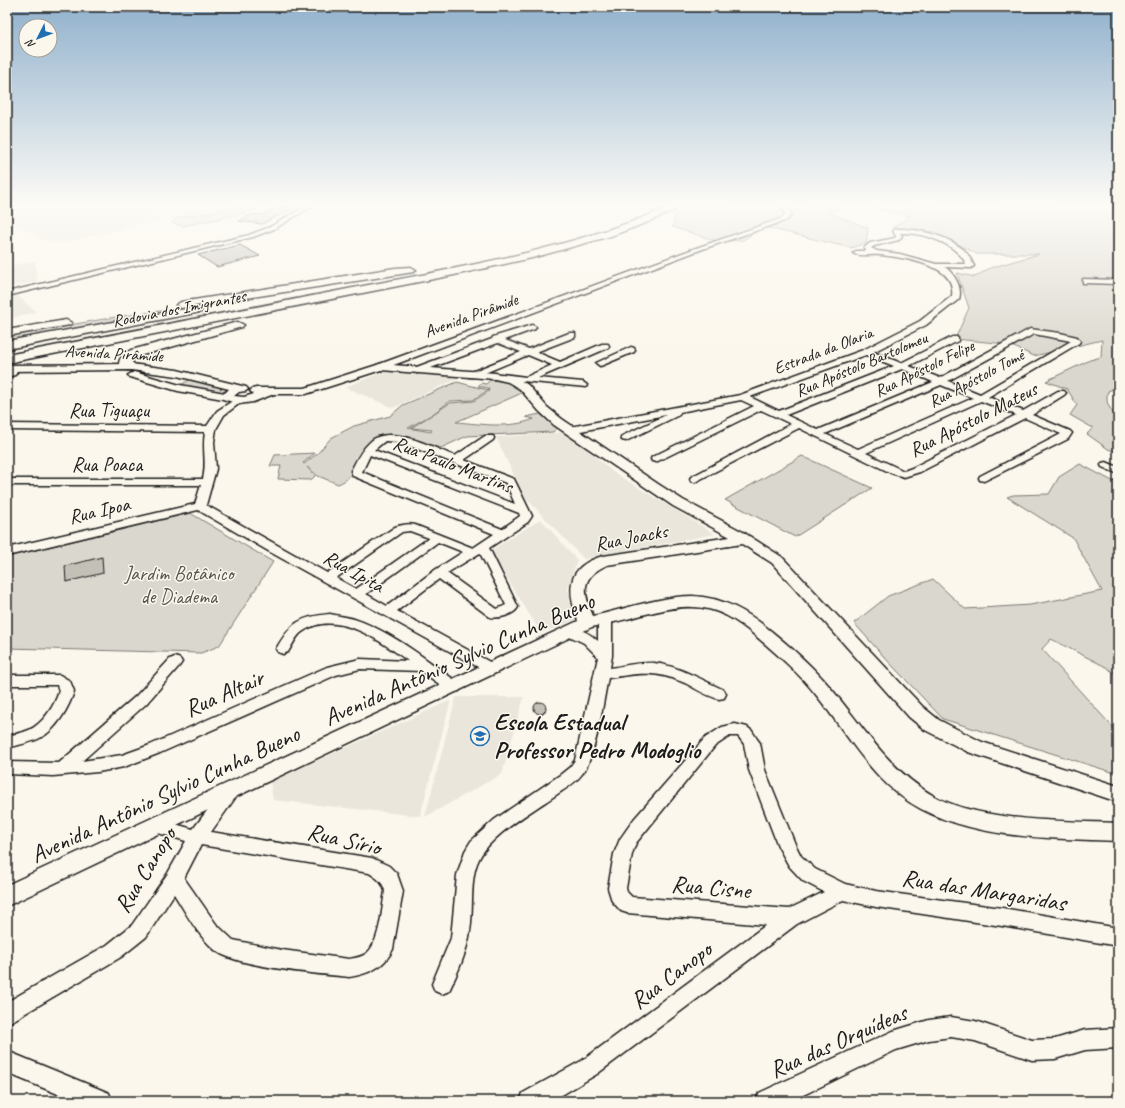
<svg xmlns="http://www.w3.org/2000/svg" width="1125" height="1108" font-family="Caveat,sans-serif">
  <rect width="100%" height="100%" fill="#fbf7ec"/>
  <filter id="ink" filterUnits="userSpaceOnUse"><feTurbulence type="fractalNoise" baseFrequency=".025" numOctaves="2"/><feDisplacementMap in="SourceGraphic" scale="8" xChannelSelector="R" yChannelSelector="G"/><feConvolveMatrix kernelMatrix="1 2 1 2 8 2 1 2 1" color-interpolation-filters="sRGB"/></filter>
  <g filter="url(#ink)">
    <path fill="#eae6dc" d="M7,205H145L167,217L160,220L62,243L40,240L41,237L7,222Z
      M147,205H245L224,211L192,215L170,216Z
      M412,205H466L433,213Z
      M35,261L37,282L7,287V266Z
      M16,294L36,312L7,319V296Z
      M383,372H405L459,378L393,408L345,387Z
      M567,432L613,472L715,534L584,559L523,495L496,437Z
      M541,519L577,560L568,589L578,619L541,633L490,551Z
      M456,697H524L502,774L425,817Z
      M451,700L420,816L273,800L270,782Z"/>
    <path fill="#dad7ce" stroke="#7b7a75" d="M246,205H265L249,212L184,226L172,223L176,218L214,212Z
      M702,205H848L828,212L868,228L866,243L851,248L764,227L743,240L719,242L673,227L675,215L690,207Z
      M856,205H1118V272L1114,273L1118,276V387L1108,391C1104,406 1112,408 1117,420C1120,426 1118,445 1118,453L1108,449L1087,434L1093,428L1070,415L1077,405L1067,389L1046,381L1090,360L1101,357L1102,340L1034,356L1007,344L955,339L969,308L957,273L975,277L990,268L1039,254H977L935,232L892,228L910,216Z
      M233,301L25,340L7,343V335L17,334L116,317Z
      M192,378L227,389L222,393L179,386Z
      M490,380L510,382L522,393L456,422C481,424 510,429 534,419L526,417L540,414L557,428L553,432L467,436L441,448L426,445L406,438H415C402,435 377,429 368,444C367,446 366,450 365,452C361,458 355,464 353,470C350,478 345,481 338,484L318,476L307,467L315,476L311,480L278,479L281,466H270L275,455L315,453L303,463L304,464L318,453L331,438L354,426L390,416L403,405L457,382L488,390L473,400L450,401L433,414L408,428L431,432L432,430L411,428L450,403L474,401L489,391L488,388L478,386L481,383L486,384Z
      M802,456L872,488L795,537L725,500Z
      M1080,464L1118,484V676L1106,667L1051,639L1042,649L1118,733V774L943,719L885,658L854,623L888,596L933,579L965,609L1030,605L1102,591L1073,538L1007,497L1013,495L1049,494L1059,477Z
      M190,513L273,562L219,646L201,653L7,648V557Z"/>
    <path fill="#c3c0b8" stroke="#1c1c1c" d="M280,206L293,208L262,224L239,221L253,214L262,215Z
      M240,245L260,256L217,267L198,255Z
      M102,557L103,573L66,582L65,566Z
      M534 708a6 6 0 1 1 12 0a6 6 0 1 1-12 0Z"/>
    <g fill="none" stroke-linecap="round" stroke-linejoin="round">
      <defs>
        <path id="minor" d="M307,205H314L274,229L253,237L7,296V292L249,235L270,227Z
          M782,205H788L791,215L787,220L700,250L383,369L380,370L376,367L377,365L696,248L783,218L785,215Z
          M896,229C917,228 948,236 964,250C969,255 971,260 974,266L971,268L945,267C954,274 963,287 959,299L926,325L873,352L901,363L952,337H958V341L909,366L940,378L1030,329L1060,333L1077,337L1080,341L1079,343L988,397L1023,411L1058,391H1064L1066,393L1064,395L1032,415L1070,431L1072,433L1068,439L984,481L980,480L979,478L980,476L1061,434L1025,418L920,472L904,477L891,473L799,428L695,482L691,481L690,479L691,477L791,424L761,410L656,462L652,461L651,459L652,457L754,406L741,400L680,412L679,415L626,441L622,440L621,438L622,436L666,415L570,433L565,430L570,427L740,395L863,350L920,321L952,296C953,288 951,280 944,274C933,263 895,256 880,255C872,254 858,257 853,253L856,251H867L864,248L870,243L895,238L896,236L893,231ZM900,233C922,232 957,243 966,264H936L900,254L877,251L871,248L874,246L899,240L902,236ZM1034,334L1071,341L980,394L948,381ZM866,355L894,366L779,411L750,397ZM902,369L933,382L818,430L786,415ZM941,385L973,398L858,449L825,434ZM981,401L1016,415L912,468L904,471L866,453Z
          M1083,279L1118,280V284L1086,283H1083Z
          M532,325L536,327L535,329L505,340L529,349L569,333H575V337L536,352L560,362L602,344H608L609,346L608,348L538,378L583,382L587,385L586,387L499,379L498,377L502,374L526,377L552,365L528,355L475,377H469L468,375L469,373L521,352L498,343L420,372L417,373L413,370L414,368L492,339L493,337Z
          M631,347L634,348L635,350L634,352L603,365L600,366L596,363Z
          M237,398L242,401L240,403L224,415L216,429L214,442L216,469L206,505L327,573L395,527C401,525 409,523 415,525L473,548L494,534L353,476L351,471C356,461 361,450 370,442C390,423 433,448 455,456L485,436H493L494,438L493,440L464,460L514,479L532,516L528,522L489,548L518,607C514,615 499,619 490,617L439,579L397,611L497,666L499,669L497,672L492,674L487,672L270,552L198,510L7,556V548L195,504L201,485H7V479H203C207,462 202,448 205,432L7,430V424L207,426L217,411ZM385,441L399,442L506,483L515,504L374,450ZM370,455L519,513L520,516L502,529L362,472ZM410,531L429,538L356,589L336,578L402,532ZM438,542L463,552L435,570L387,606L366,594ZM480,553L506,605L497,609L447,573Z
          M1106,462L1118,467V474L1102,467L1101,465L1102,463Z
          M330,614C338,616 347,617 354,619C393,632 426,660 459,683L461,687L459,691L454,692L449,691L421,671L360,669L336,675L160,753L124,767L98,772L53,776L7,774V762L59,763L136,696L170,659L175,657L180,659L182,662L180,665L146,704L82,761L122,755L150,745L327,667L360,659L408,661C380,640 335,608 302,632C296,636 292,646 288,652L283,654L278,652L276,649C292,622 299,617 330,614Z
          M605,614L610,615L612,618V656L610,668C624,666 639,662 654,663C679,666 702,680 724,690L726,694L724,698L719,699C707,696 696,689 685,683C655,670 639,673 608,678C603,702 596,757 582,774C575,784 563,790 553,797C532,811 490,836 479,859C469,878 474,909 470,931C467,952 458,972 449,991L442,994L435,991L432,984L451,938L457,875L465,851L471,841L494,820L560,775L570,767L575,760L598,657L584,643L567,635L565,632L567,629C577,626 591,634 598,641V618L600,615Z
          M7,675H60L70,681L74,691C69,708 56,730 40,738C30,743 18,745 7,748V736C14,734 22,733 29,730C43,724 55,705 59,691L57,685H7Z
          M735,724L747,727L752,731L757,739L760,743L765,770L795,844L801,856L815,869L845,884L876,891L1002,908L1118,928V946L1002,926L876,907L843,900L797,924L597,1074L552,1101H520L523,1093L583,1060L766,925L627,913L621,911L612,901L608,888L614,854L620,839L634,819L705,738L722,727ZM730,736H738L744,744L749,770L778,846L789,866L803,881L824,892L789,909L632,897L627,892L626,888L632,854L636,843L715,746Z
          M232,784L238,786L240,791L211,832L372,858L389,866L397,874L403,891L393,949C384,968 368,974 349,977C321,974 235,967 215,950C198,936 186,913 174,894L146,937L121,957L7,1024V1002L107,945L132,925L168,873L186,841L151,831L149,826L151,821L157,819L193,829L226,786ZM201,845L369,873C377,878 383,882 385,891C382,908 380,942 367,953C362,957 355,958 349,959L282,950L233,940L216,924L184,878Z
          M951,1017L975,1021L1032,1040L1055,1039L1085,1030L1118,1028V1048L1085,1050L1055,1059L1032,1060L975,1041L951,1037L929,1040L896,1050L791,1101H756L759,1093L893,1031L929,1020Z
          M7,1051L109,1093L112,1101H75L7,1073Z"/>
        <path id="major" d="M131,364L177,370L246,387L248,389L246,391L239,392L234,396L244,397L254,394L250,391L252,389L256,388H305L380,364L495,373L515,377L528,385L547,407L562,419L658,484L683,500L743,532L782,557L923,707L939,720L982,742L1118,786V802L968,752L925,730L909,717L772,563L742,544L607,565C580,577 583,592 593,616C621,610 663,596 692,596C723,597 748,612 771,631C792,648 812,666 829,686C862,725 888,770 934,796C981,822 1065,821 1118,823V841C1053,838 980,840 921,809C874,784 849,736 817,696C800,674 778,655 757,637C738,621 718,607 692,607C676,606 661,611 646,614C628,619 610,623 592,627L7,906V885L578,621C567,590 566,566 603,556L730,537L673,506L554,425L539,411L520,389L508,382L495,379L381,370L306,394H274L253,402L239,404L223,399L178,391L130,377L128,375L134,372L180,385L225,393L229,389L177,376L131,370L7,371V365Z"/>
        <path id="highway" d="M674,205H685L648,222L611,236L532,258L454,275L7,363V355C124,333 241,310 358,287C467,266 572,249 674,205Z
          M411,267L416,270L414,272L181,308L176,305L181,302L395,268Z
          M197,307L202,310L201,312L7,349V341Z
          M66,320L72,323L70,325L7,336V330Z
          M238,322L244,325L242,327L139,356L131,361L137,367L135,370H127L119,364C119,357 125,353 131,350Z
          M11,368L15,369L17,372L15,375L7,377V369Z"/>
      </defs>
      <use href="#minor" stroke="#1c1c1c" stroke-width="3"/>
      <use href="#major" stroke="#1c1c1c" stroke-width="3"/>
      <use href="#highway" stroke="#1c1c1c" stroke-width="3"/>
      <use href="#minor" fill="#fbf7ec" fill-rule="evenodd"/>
      <use href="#major" fill="#fbf7ec" fill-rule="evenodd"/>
      <use href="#highway" fill="#fbf7ec" fill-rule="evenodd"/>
    </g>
  </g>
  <linearGradient id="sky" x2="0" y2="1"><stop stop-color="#91b1cd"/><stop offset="0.57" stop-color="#fdfbf6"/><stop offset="1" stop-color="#fdfbf6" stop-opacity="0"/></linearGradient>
  <rect width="1125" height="360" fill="url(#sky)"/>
  <defs>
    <symbol id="school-ring" viewBox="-11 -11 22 22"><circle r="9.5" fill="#fbf7ec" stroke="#1f6fb2" stroke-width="1.5"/><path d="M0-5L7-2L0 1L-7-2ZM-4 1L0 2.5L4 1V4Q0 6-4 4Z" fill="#1f6fb2"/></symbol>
  </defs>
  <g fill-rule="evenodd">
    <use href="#school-ring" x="469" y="725" width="22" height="22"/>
  </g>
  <g text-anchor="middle" stroke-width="3" stroke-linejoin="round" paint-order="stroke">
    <g font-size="17" fill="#1c1c1c" stroke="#fbf7ec">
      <text transform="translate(179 308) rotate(-11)" y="6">Rodovia dos Imigrantes</text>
      <text transform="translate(471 315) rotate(-20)" y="6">Avenida Pirâmide</text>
      <text transform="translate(823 350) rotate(-21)" y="6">Estrada da Olaria</text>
      <text transform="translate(114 353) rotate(3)" y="6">Avenida Pirâmide</text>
      <text transform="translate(861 364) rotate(-23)" y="6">Rua Apóstolo Bartolomeu</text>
      <text transform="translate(924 368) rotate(-26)" y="6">Rua Apóstolo Felipe</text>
      <text transform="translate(976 378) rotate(-28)" y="6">Rua Apóstolo Tomé</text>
    </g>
    <g font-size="20" fill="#1c1c1c" stroke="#fbf7ec">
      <text x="109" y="417">Rua Tiguaçu</text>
      <text transform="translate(973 419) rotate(-27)" y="7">Rua Apóstolo Mateus</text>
      <text x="107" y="471">Rua Poaca</text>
      <text transform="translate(453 464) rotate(21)" y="7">Rua Paulo Martins</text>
      <text transform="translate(99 510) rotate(-13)" y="7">Rua Ipoa</text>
      <text transform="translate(631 537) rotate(-11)" y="7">Rua Joacks</text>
      <text transform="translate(354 571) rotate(29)" y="7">Rua Ipita</text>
    </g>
    <g font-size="20" fill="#555451" stroke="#fbf7ec">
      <text x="179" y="580">Jardim Botânico<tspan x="179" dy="23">de Diadema</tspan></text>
    </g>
    <g font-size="24" fill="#1c1c1c" stroke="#fbf7ec">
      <text transform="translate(459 659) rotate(-24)" y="8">Avenida Antônio Sylvio Cunha Bueno</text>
      <text transform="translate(224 693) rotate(-24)" y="8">Rua Altair</text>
      <text transform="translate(165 794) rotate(-25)" y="8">Avenida Antônio Sylvio Cunha Bueno</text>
      <text transform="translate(344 839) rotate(13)" y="8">Rua Sírio</text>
      <text transform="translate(145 870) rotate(-58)" y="8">Rua Canopo</text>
      <text transform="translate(711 887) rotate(5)" y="8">Rua Cisne</text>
      <text transform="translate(984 890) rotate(9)" y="8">Rua das Margaridas</text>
      <text transform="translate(671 975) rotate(-37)" y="8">Rua Canopo</text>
      <text transform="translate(838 1041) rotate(-24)" y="8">Rua das Orquídeas</text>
    </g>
    <g font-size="24" font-weight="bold" fill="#1c1c1c" stroke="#fbf7ec" text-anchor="start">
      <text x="494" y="730">Escola Estadual<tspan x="494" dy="28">Professor Pedro Modoglio</tspan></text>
    </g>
  </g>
  <rect width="1125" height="1108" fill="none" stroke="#fbf7ec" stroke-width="24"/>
  <rect x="12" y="12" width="1101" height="1084" fill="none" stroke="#1c1c1c" stroke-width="1.5" filter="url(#ink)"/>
  <g transform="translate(38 38) rotate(228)"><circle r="19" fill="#fbf7ec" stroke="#a29f99"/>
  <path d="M0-3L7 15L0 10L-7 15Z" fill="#1f6fb2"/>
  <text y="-6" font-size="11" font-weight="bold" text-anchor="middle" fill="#1c1c1c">N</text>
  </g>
</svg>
